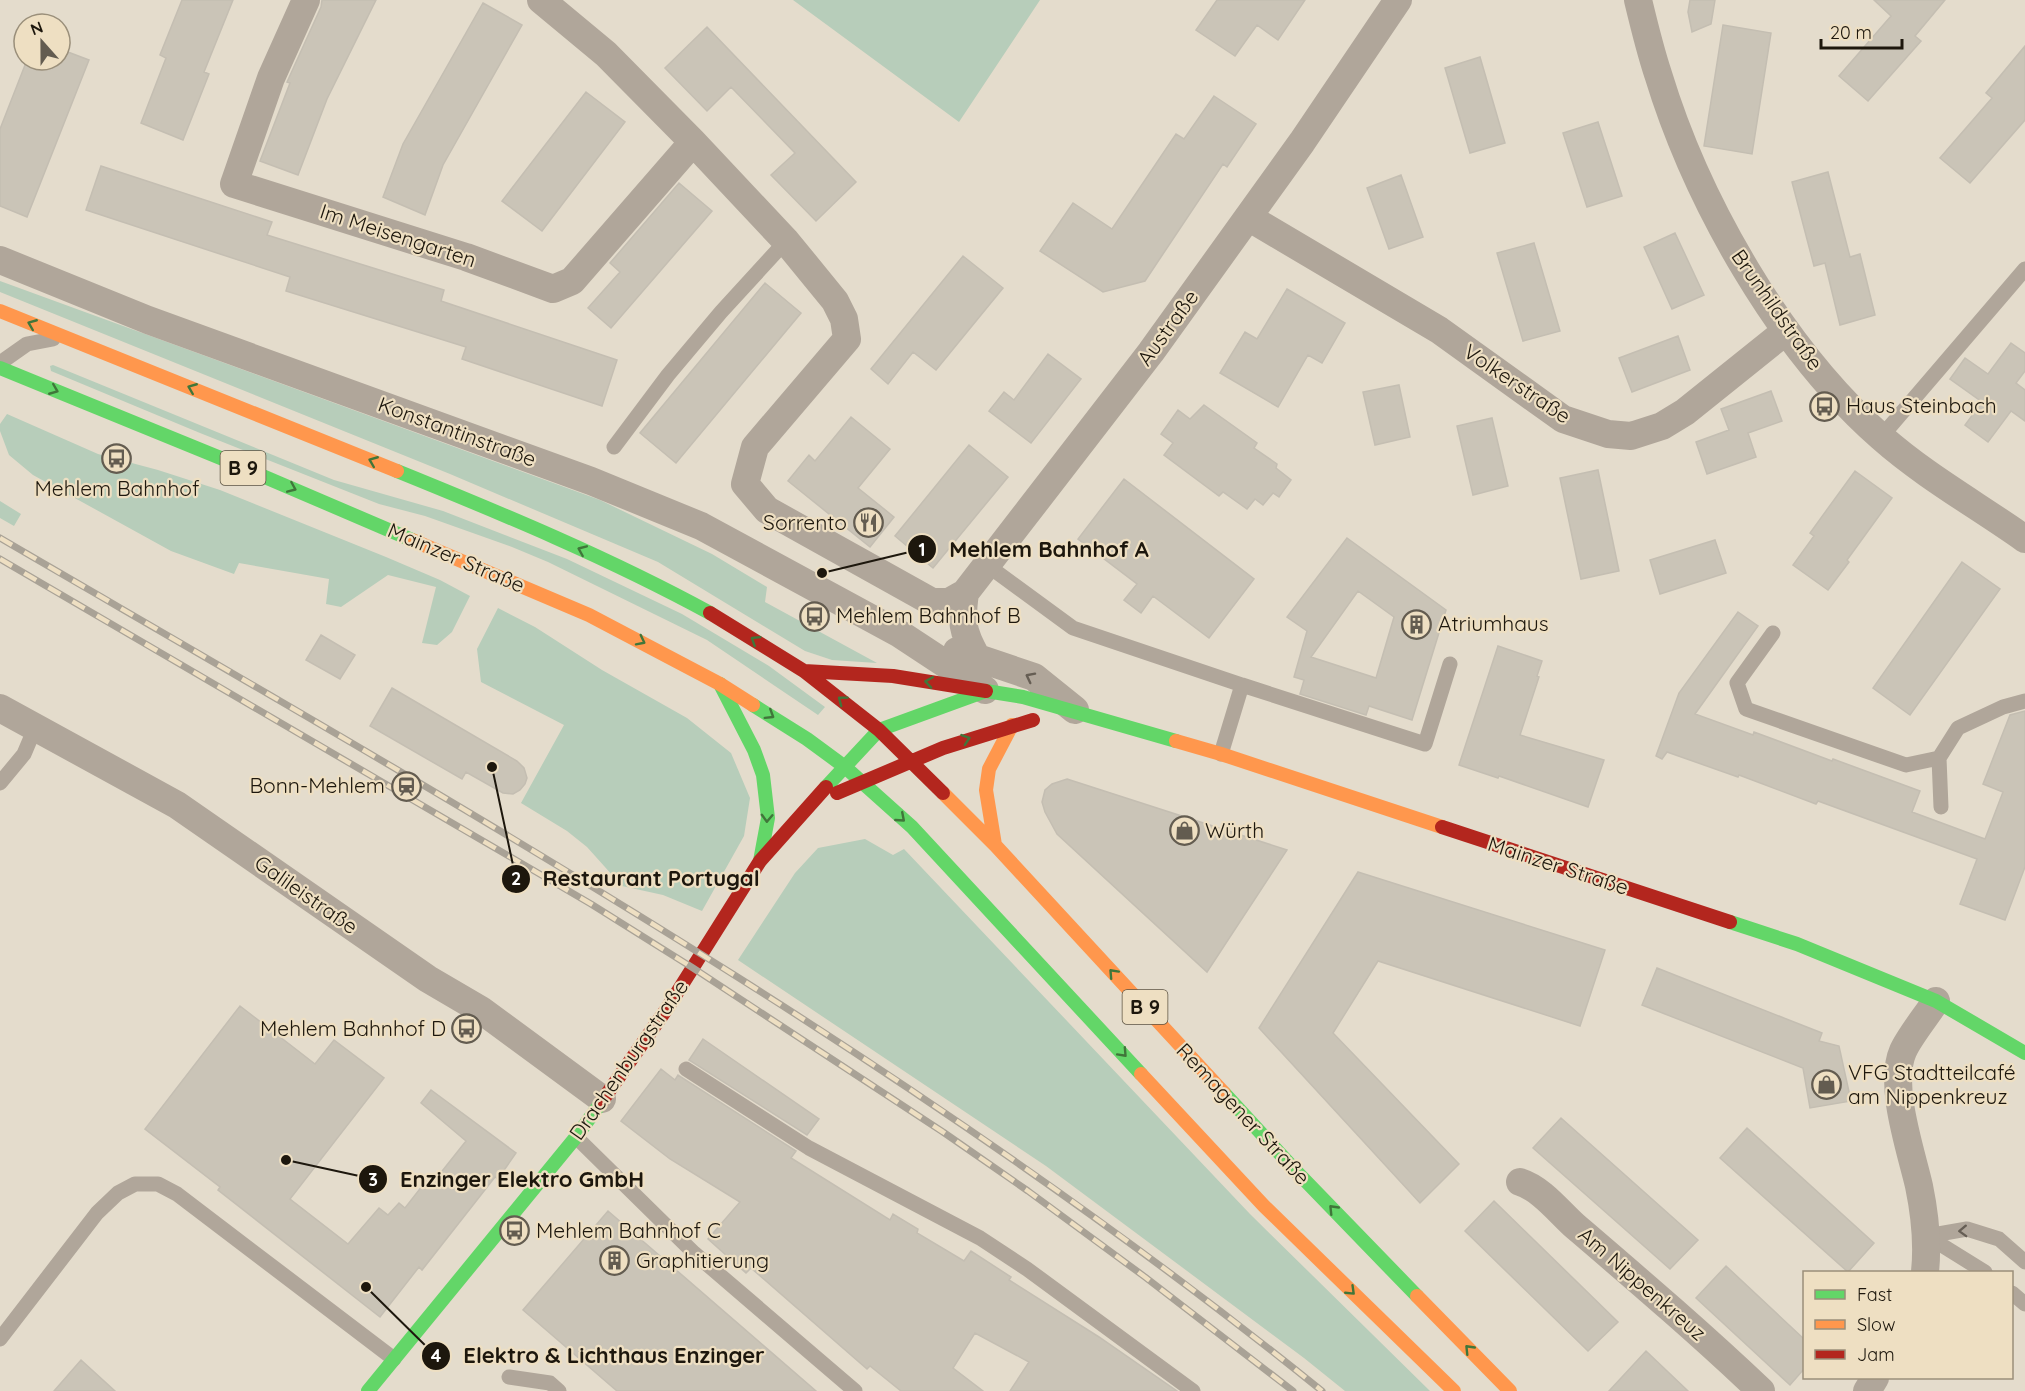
<svg xmlns="http://www.w3.org/2000/svg" width="2025" height="1391" font-family="Quicksand,sans-serif">
  <rect width="100%" height="100%" fill="#e4dccc"/>
  <path fill="#b7cdba" d="M793,0H1040L959,122Z
    M0,281L600,500L712,554L767,587L765,602L877,663L832,660L805,651L658,562L450,474L0,292Z
    M53,365L334,480L443,511L567,559L682,614L769,666L825,707L818,715L707,640L548,562L512,547L425,516L379,504L200,433L51,371L50,366Z
    M7,414L98,454L158,470L220,490L386,557L440,580L470,596L452,632L437,645L422,643L436,587L388,575L341,607L326,604L329,579L239,563L234,574L171,551L33,475L9,455L0,431V424Z
    M0,501L21,514L14,526L0,518Z
    M498,608L535,627L602,670L687,718L731,753L750,798L744,836L702,911L663,895L622,886L587,847L567,831L521,803L564,725L481,682L477,649Z
    M865,839L893,855L904,849L1250,1214L1430,1391H1345L1304,1358L1046,1166L738,960L795,873L818,848Z"/>
  <path fill="#cac4b7" stroke="#c4beb2" stroke-width="1.5" fill-rule="evenodd" d="M182,0H233L204,72L209,74L183,140L141,123L166,58L160,55Z
    M322,0H376L327,99L298,175L260,161L290,83L287,82L321,7Z
    M1217,0H1305L1278,40L1257,25L1235,56L1196,30Z
    M1690,0H1715L1711,24L1692,32L1688,12Z
    M1874,0H1945L1915,36L1921,41L1868,101L1839,76L1891,16Z
    M483,3L522,25L443,165L425,215L383,197L403,144Z
    M1723,25L1771,33L1752,154L1704,146Z
    M707,27L856,182L816,221L771,175L795,153L731,87L707,111L665,68Z
    M2025,46V120L1970,183L1940,158L1992,98L1986,93Z
    M60,49L89,60L27,217L0,206V129L27,60H60Z
    M1480,57L1505,143L1470,153L1445,68Z
    M586,92L625,122L542,231L502,201Z
    M1214,96L1256,124L1227,167L1223,164L1145,281L1103,292L1040,251L1073,203L1112,229L1176,134L1184,139Z
    M1598,122L1622,196L1587,207L1563,133Z
    M101,166L272,222L267,235L444,290L441,301L617,360L602,406L462,359L466,347L286,291L290,277L86,210Z
    M1828,172L1850,257L1860,254L1875,315L1840,325L1825,263L1814,266L1792,182Z
    M1401,175L1423,237L1389,249L1367,188Z
    M679,183L712,211L611,328L588,308L620,272L610,263Z
    M1675,233L1704,295L1672,309L1644,247Z
    M1534,243L1560,331L1523,341L1497,253Z
    M963,256L1003,288L936,370L913,352L888,384L871,369Z
    M765,283L801,313L676,463L640,433Z
    M1287,289L1345,323L1322,363L1308,355L1278,407L1220,373L1245,332L1257,339Z
    M1678,336L1690,370L1632,392L1619,358Z
    M2011,343L2025,353V371L2016,383L2025,390V421L2011,411L1988,442L1965,425L1982,402L1950,379L1965,358L1988,374Z
    M1048,354L1081,379L1031,443L989,411L1004,392L1014,400Z
    M1399,385L1410,437L1375,445L1363,392Z
    M1771,391L1782,421L1748,433L1756,457L1707,474L1696,442L1729,430L1721,409Z
    M1204,405L1257,443L1254,448L1277,464L1276,468L1291,480L1279,497L1273,493L1263,505L1255,499L1247,509L1223,492L1219,496L1164,455L1173,443L1161,434L1178,410L1190,419Z
    M851,417L890,449L858,488L894,517L870,547L788,481L809,455L815,461Z
    M1492,418L1508,486L1473,495L1457,426Z
    M969,445L1008,477L933,568L895,536Z
    M1598,470L1619,571L1581,579L1560,478Z
    M1855,471L1892,498L1847,560L1849,562L1828,590L1793,565L1814,536L1810,533Z
    M1124,479L1254,579L1209,638L1153,596L1141,613L1124,600L1137,584L1078,539Z
    M1347,538L1446,610L1412,720L1369,706L1366,715L1300,694L1304,680L1294,677L1307,631L1287,617ZM1358,591L1394,617L1376,678L1311,657Z
    M1715,540L1726,573L1660,594L1650,560Z
    M1962,562L2000,589L1910,715L1873,688Z
    M1738,612L1758,626L1695,714L1753,735L1754,732L1832,761L1833,759L1920,791L1912,812L1985,839L2003,792L1983,784L2010,715L2025,711V867L2005,920L1960,904L1977,859L1818,801L1816,804L1739,775L1738,777L1667,752L1662,759L1656,756L1679,693Z
    M321,635L355,655L340,679L306,660Z
    M1498,646L1542,661L1537,676L1539,677L1520,735L1604,760L1588,807L1499,776L1498,778L1459,765Z
    M392,688L517,761L524,768L527,778L525,784L520,790L513,794L503,793L466,772L462,779L370,726Z
    M1067,779L1287,850L1207,972L1057,834L1045,812L1042,802L1045,790L1052,784Z
    M1358,872L1605,950L1580,1026L1378,961L1333,1033L1459,1164L1420,1203L1259,1028Z
    M1657,968L1822,1033L1819,1041L1839,1046L1851,1101L1810,1108L1803,1068L1642,1005Z
    M240,1006L315,1064L334,1040L384,1078L290,1199L348,1244L379,1208L388,1215L399,1203L405,1208L426,1181L431,1185L466,1141L421,1103L431,1090L516,1153L498,1179L495,1177L422,1270L419,1267L380,1317L218,1190L220,1187L145,1129Z
    M703,1039L819,1119L807,1135L689,1060Z
    M661,1069L675,1080L678,1075L796,1151L791,1158L890,1220L893,1214L918,1229L917,1233L964,1261L971,1251L1011,1277L1009,1280L1099,1337L1177,1391H1010L1029,1362L975,1333L953,1368L983,1391H901L870,1366L867,1369L751,1268L746,1273L708,1239L740,1202L670,1159L621,1121Z
    M1561,1118L1698,1240L1670,1269L1533,1148Z
    M1747,1128L1874,1243L1848,1272L1720,1158Z
    M1494,1201L1618,1322L1588,1351L1465,1231Z
    M608,1211L816,1391H617L523,1310Z
    M1726,1266L1804,1339V1369L1790,1385L1696,1298Z
    M1646,1351L1688,1391H1609Z
    M81,1360L115,1391H54Z"/>
  <g fill="none" stroke-linecap="round" stroke-linejoin="round">
    <path stroke="#b0a69a" stroke-width="15" d="M0,363L27,344L53,339
      M1881,437L2025,269
      M614,447L668,375L721,312L786,241
      M987,565L1073,628L1242,685L1221,754
      M1773,633L1737,683L1746,709L1906,765L1939,758L1958,728L2003,707L2025,701
      M1242,685L1425,744L1450,664
      M1939,758L1941,807
      M0,783L24,754L35,728
      M686,1069L809,1148L980,1238L1027,1269L1193,1391
      M576,1137L694,1253L855,1391
      M1927,1236L1967,1229L1999,1239L2025,1262
      M1927,1236L1985,1272
      M2012,1293L2025,1304
      M0,1339L97,1213L118,1193L135,1184H158L177,1194L394,1359
      M509,1377L550,1383L559,1391"/>
    <path stroke="#b0a69a" stroke-width="28" d="M306,0L271,78L234,184L466,257L553,289L572,281L693,142
      M541,0L606,54L693,142L786,241L835,301L844,319L847,339L755,447L745,484L767,510L932,602H949L965,593
      M1638,0C1644,25 1650,50 1658,74C1697,202 1780,348 1881,437C1925,476 1977,505 2025,539
      M1248,217L1439,330L1563,419L1608,434L1631,436L1662,426L1685,412L1786,331
      M0,260L148,320L591,481L701,526L900,634L985,690
      M957,651L1034,677L1075,710
      M976,656C962,631 961,621 965,593L1151,352L1302,142L1398,0
      M0,708L177,805L428,979L481,1010L602,1099
      M1520,1182C1542,1189 1559,1212 1576,1227C1639,1281 1701,1334 1761,1391
      M1925,1272C1928,1243 1925,1215 1919,1186C1911,1151 1888,1085 1903,1051C1909,1037 1927,1015 1936,1001
      M1867,1391L1875,1378"/>
    <path stroke="#63d668" stroke-width="14" d="M0,368L223,459L412,540
      M397,471C503,514 609,558 710,613
      M720,684L754,750L763,775L768,818L760,861
      M753,705L807,739L845,767L912,827L1141,1074
      M826,787L879,730L986,691L1023,697L1176,741
      M1730,922L1797,944L1936,1001L2025,1053
      M1224,1093L1295,1170L1417,1296
      M368,1391L576,1137L600,1104"/>
    <path stroke="#ff974d" stroke-width="14" d="M0,311L397,471
      M412,540L589,615L720,684L753,705
      M1176,741L1221,754L1442,827
      M943,793L995,845L1224,1093
      M995,845L986,790L989,769L1012,725
      M1141,1074L1264,1206L1454,1391
      M1417,1296L1510,1391"/>
    <path stroke="#b3261e" stroke-width="14" d="M710,613L804,671L879,730L943,793
      M804,671L893,676L986,691
      M837,793L943,748L1033,720
      M1442,827L1730,922
      M600,1104L668,1007L760,861L826,787"/>
    <defs>
      <path id="rail" d="M0,538C453,802 913,1060 1322,1391
        M0,559L591,904L693,968L943,1132L1028,1191L1145,1277L1293,1391"/>
    </defs>
    <use href="#rail" stroke="#a9a296" stroke-width="7"/>
    <use href="#rail" stroke="#eedfc2" stroke-width="4.5" stroke-dasharray="14" stroke-linecap="butt"/>
  </g>
  <defs><path id="oneway-chevron" d="M-2-3.5L2.5 0L-2 3.5" fill="none" stroke-width="1.6" stroke-linecap="round" stroke-linejoin="round" transform="scale(1.5)"/></defs>
  <g stroke="#40763a">
    <use href="#oneway-chevron" transform="translate(32 324) rotate(-158)"/>
    <use href="#oneway-chevron" transform="translate(192 388) rotate(-158)"/>
    <use href="#oneway-chevron" transform="translate(54 390) rotate(22)"/>
    <use href="#oneway-chevron" transform="translate(373 461) rotate(-158)"/>
    <use href="#oneway-chevron" transform="translate(292 488) rotate(23)"/>
    <use href="#oneway-chevron" transform="translate(582 550) rotate(-157)"/>
    <use href="#oneway-chevron" transform="translate(755 640) rotate(-148)"/>
    <use href="#oneway-chevron" transform="translate(641 641) rotate(27)"/>
    <use href="#oneway-chevron" transform="translate(929 682) rotate(-171)"/>
    <use href="#oneway-chevron" transform="translate(842 700) rotate(-143)"/>
    <use href="#oneway-chevron" transform="translate(770 715) rotate(32)"/>
    <use href="#oneway-chevron" transform="translate(966 739) rotate(-19)"/>
    <use href="#oneway-chevron" transform="translate(767 818) rotate(92)"/>
    <use href="#oneway-chevron" transform="translate(901 818) rotate(41)"/>
    <use href="#oneway-chevron" transform="translate(1113 973) rotate(-133)"/>
    <use href="#oneway-chevron" transform="translate(1123 1053) rotate(47)"/>
    <use href="#oneway-chevron" transform="translate(1333 1209) rotate(-134)"/>
    <use href="#oneway-chevron" transform="translate(1351 1291) rotate(44)"/>
    <use href="#oneway-chevron" transform="translate(1469 1349) rotate(-134)"/>
  </g>
  <g stroke="#665e54">
    <use href="#oneway-chevron" transform="translate(1030 677) rotate(-153)"/>
    <use href="#oneway-chevron" transform="translate(1963 1231) rotate(178)"/>
  </g>
  <defs>
    <symbol id="bus-ring" viewBox="-11 -11 22 22"><circle r="9.5" fill="#eedfc2" stroke="#635c50" stroke-width="1.5"/><path d="M-5-6H5V4H4V6H2V4H-2V6H-4V4H-5ZM-3.5-4V0h7V-4ZM-3.5 1.2v1.5H-2V1.2ZM2 1.2v1.5H3.5V1.2Z" fill="#635c50"/></symbol>
    <symbol id="restaurant-ring" viewBox="-11 -11 22 22"><circle r="9.5" fill="#eedfc2" stroke="#635c50" stroke-width="1.5"/><path d="M-5-6h1v4h1v-4h1v4h1v-4h1v5L-1.5 .5V6h-2V.5L-5-1ZM5-6V6H3V1.5H1.5Q1.5-4 5-6Z" fill="#635c50"/></symbol>
    <symbol id="building-ring" viewBox="-11 -11 22 22"><circle r="9.5" fill="#eedfc2" stroke="#635c50" stroke-width="1.5"/><path d="M-4-6H4V6H1V3H-1V6H-4ZM-2.5-4.3h1.7v1.8h-1.7ZM.8-4.3h1.7v1.8H.8ZM-2.5-1h1.7V.8h-1.7ZM.8-1h1.7V.8H.8Z" fill="#635c50"/></symbol>
    <symbol id="station-ring" viewBox="-11 -11 22 22"><circle r="9.5" fill="#eedfc2" stroke="#635c50" stroke-width="1.5"/><path d="M-3-6H3Q5-6 5-4V2Q5 4 3 4L4.5 6H3L1.5 4h-3L-3 6H-4.5L-3 4Q-5 4-5 2V-4Q-5-6-3-6ZM-3.5-4v3h7v-3ZM-3.5 1v1.5H-2V1ZM2 1v1.5H3.5V1Z" fill="#635c50"/></symbol>
    <symbol id="shop-ring" viewBox="-11 -11 22 22"><circle r="9.5" fill="#eedfc2" stroke="#635c50" stroke-width="1.5"/><path d="M-5-2.5h2.3a2.7 3.5 0 0 1 5.4 0H5L5.5 6h-11ZM-1.5-2.5h3a1.5 2.3 0 0 0-3 0Z" fill="#635c50"/></symbol>
  </defs>
  <g fill-rule="evenodd">
    <use href="#bus-ring" x="1808" y="390" width="33" height="33"/>
    <use href="#bus-ring" x="100" y="442" width="33" height="33"/>
    <use href="#restaurant-ring" x="852" y="506" width="33" height="33"/>
    <use href="#bus-ring" x="798" y="600" width="33" height="33"/>
    <use href="#building-ring" x="1400" y="608" width="33" height="33"/>
    <use href="#station-ring" x="390" y="770" width="33" height="33"/>
    <use href="#shop-ring" x="1168" y="814" width="33" height="33"/>
    <use href="#bus-ring" x="450" y="1012" width="33" height="33"/>
    <use href="#shop-ring" x="1810" y="1068" width="33" height="33"/>
    <use href="#bus-ring" x="498" y="1214" width="33" height="33"/>
    <use href="#building-ring" x="598" y="1244" width="33" height="33"/>
  </g>
  <g text-anchor="middle" stroke-width="4.5" stroke-linejoin="round" paint-order="stroke">
    <g fill="#eedfc2" stroke="#5c5343" stroke-width="1.5">
      <rect x="220.5" y="451" width="45" height="34" rx="4.5"/>
      <rect x="1122.5" y="990" width="45" height="34" rx="4.5"/>
    </g>
    <g font-size="20" font-weight="bold" fill="#1d170d">
      <text x="243" y="475">B 9</text>
      <text x="1145" y="1014">B 9</text>
    </g>
    <g font-size="21" fill="#1d170d" stroke="#eedfc2">
      <text transform="translate(398 236) rotate(18)" y="7">Im Meisengarten</text>
      <text transform="translate(1777 310) rotate(55)" y="7">Brunhildstraße</text>
      <text transform="translate(1168 328) rotate(-54)" y="7">Austraße</text>
      <text transform="translate(1517 384) rotate(34)" y="7">Volkerstraße</text>
      <text transform="translate(457 432) rotate(20)" y="7">Konstantinstraße</text>
      <text transform="translate(456 558) rotate(23)" y="7">Mainzer Straße</text>
      <text transform="translate(1558 866) rotate(18)" y="7">Mainzer Straße</text>
      <text transform="translate(306 895) rotate(35)" y="7">Galileistraße</text>
      <text transform="translate(629 1060) rotate(-55)" y="7">Drachenburgstraße</text>
      <text transform="translate(1243 1114) rotate(47)" y="7">Remagener Straße</text>
      <text transform="translate(1642 1284) rotate(41)" y="7">Am Nippenkreuz</text>
    </g>
    <g font-size="21" fill="#1d170d" stroke="#eedfc2" text-anchor="start">
      <text x="1846" y="413">Haus Steinbach</text>
      <text x="117" y="496" text-anchor="middle">Mehlem Bahnhof</text>
      <text x="847" y="530" text-anchor="end">Sorrento</text>
      <text x="836" y="623">Mehlem Bahnhof B</text>
      <text x="1438" y="631">Atriumhaus</text>
      <text x="385" y="793" text-anchor="end">Bonn-Mehlem</text>
      <text x="1205" y="838">Würth</text>
      <text x="446" y="1036" text-anchor="end">Mehlem Bahnhof D</text>
      <text x="1848" y="1080">VFG Stadtteilcafé<tspan x="1848" dy="24">am Nippenkreuz</tspan></text>
      <text x="536" y="1238">Mehlem Bahnhof C</text>
      <text x="636" y="1268">Graphitierung</text>
    </g>
  </g>
  <path fill="none" stroke="#1d170d" stroke-width="2" d="M822 573L922 549M492 767L516 879M286 1160L373 1179M366 1287L436 1356"/>
  <g fill="#1d170d" stroke="#eedfc2" stroke-width="2">
    <circle cx="822" cy="573" r="6"/>
    <circle cx="492" cy="767" r="6"/>
    <circle cx="286" cy="1160" r="6"/>
    <circle cx="366" cy="1287" r="6"/>
    <circle cx="922" cy="549" r="15"/>
    <circle cx="516" cy="879" r="15"/>
    <circle cx="373" cy="1179" r="15"/>
    <circle cx="436" cy="1356" r="15"/>
  </g>
  <g font-size="18" text-anchor="middle" font-weight="bold" fill="#fff">
    <text x="922" y="556">1</text>
    <text x="516" y="885">2</text>
    <text x="373" y="1186">3</text>
    <text x="436" y="1362">4</text>
  </g>
  <g font-size="22" text-anchor="middle" font-weight="bold" fill="#1d170d" stroke="#eedfc2" stroke-width="4.5" stroke-linejoin="round" paint-order="stroke">
    <text x="1049" y="557">Mehlem Bahnhof A</text>
    <text x="651" y="886">Restaurant Portugal</text>
    <text x="522" y="1187">Enzinger Elektro GmbH</text>
    <text x="614" y="1363">Elektro &amp; Lichthaus Enzinger</text>
  </g>
  <rect x="1803" y="1271" width="210" height="108" fill="#eedfc2" stroke="#9a8f7a" stroke-width="1.5"/>
  <rect x="1815" y="1290" width="30" height="9" fill="#63d668" stroke="#9a8f7a" stroke-width="1.5"/>
  <text x="1857" y="1301" font-size="18" fill="#1d170d">Fast</text>
  <rect x="1815" y="1320" width="30" height="9" fill="#ff974d" stroke="#9a8f7a" stroke-width="1.5"/>
  <text x="1857" y="1331" font-size="18" fill="#1d170d">Slow</text>
  <rect x="1815" y="1350" width="30" height="9" fill="#b3261e" stroke="#9a8f7a" stroke-width="1.5"/>
  <text x="1857" y="1361" font-size="18" fill="#1d170d">Jam</text>
  <g transform="translate(42 42) rotate(339)"><circle r="28" fill="#eedfc2" stroke="#9a8f7a" stroke-width="1.5"/>
  <path d="M0-4.5L10 22L0 15L-10 22Z" fill="#635c50"/>
  <text y="-9" font-size="16" font-weight="bold" text-anchor="middle" fill="#1d170d">N</text>
  </g>
  <path d="M1821 39v9h81v-9" fill="none" stroke="#1d170d" stroke-width="3"/>
  <text x="1830" y="39" font-size="18" fill="#1d170d" stroke="#eedfc2" stroke-width="4.5" paint-order="stroke">20 m</text>
</svg>
